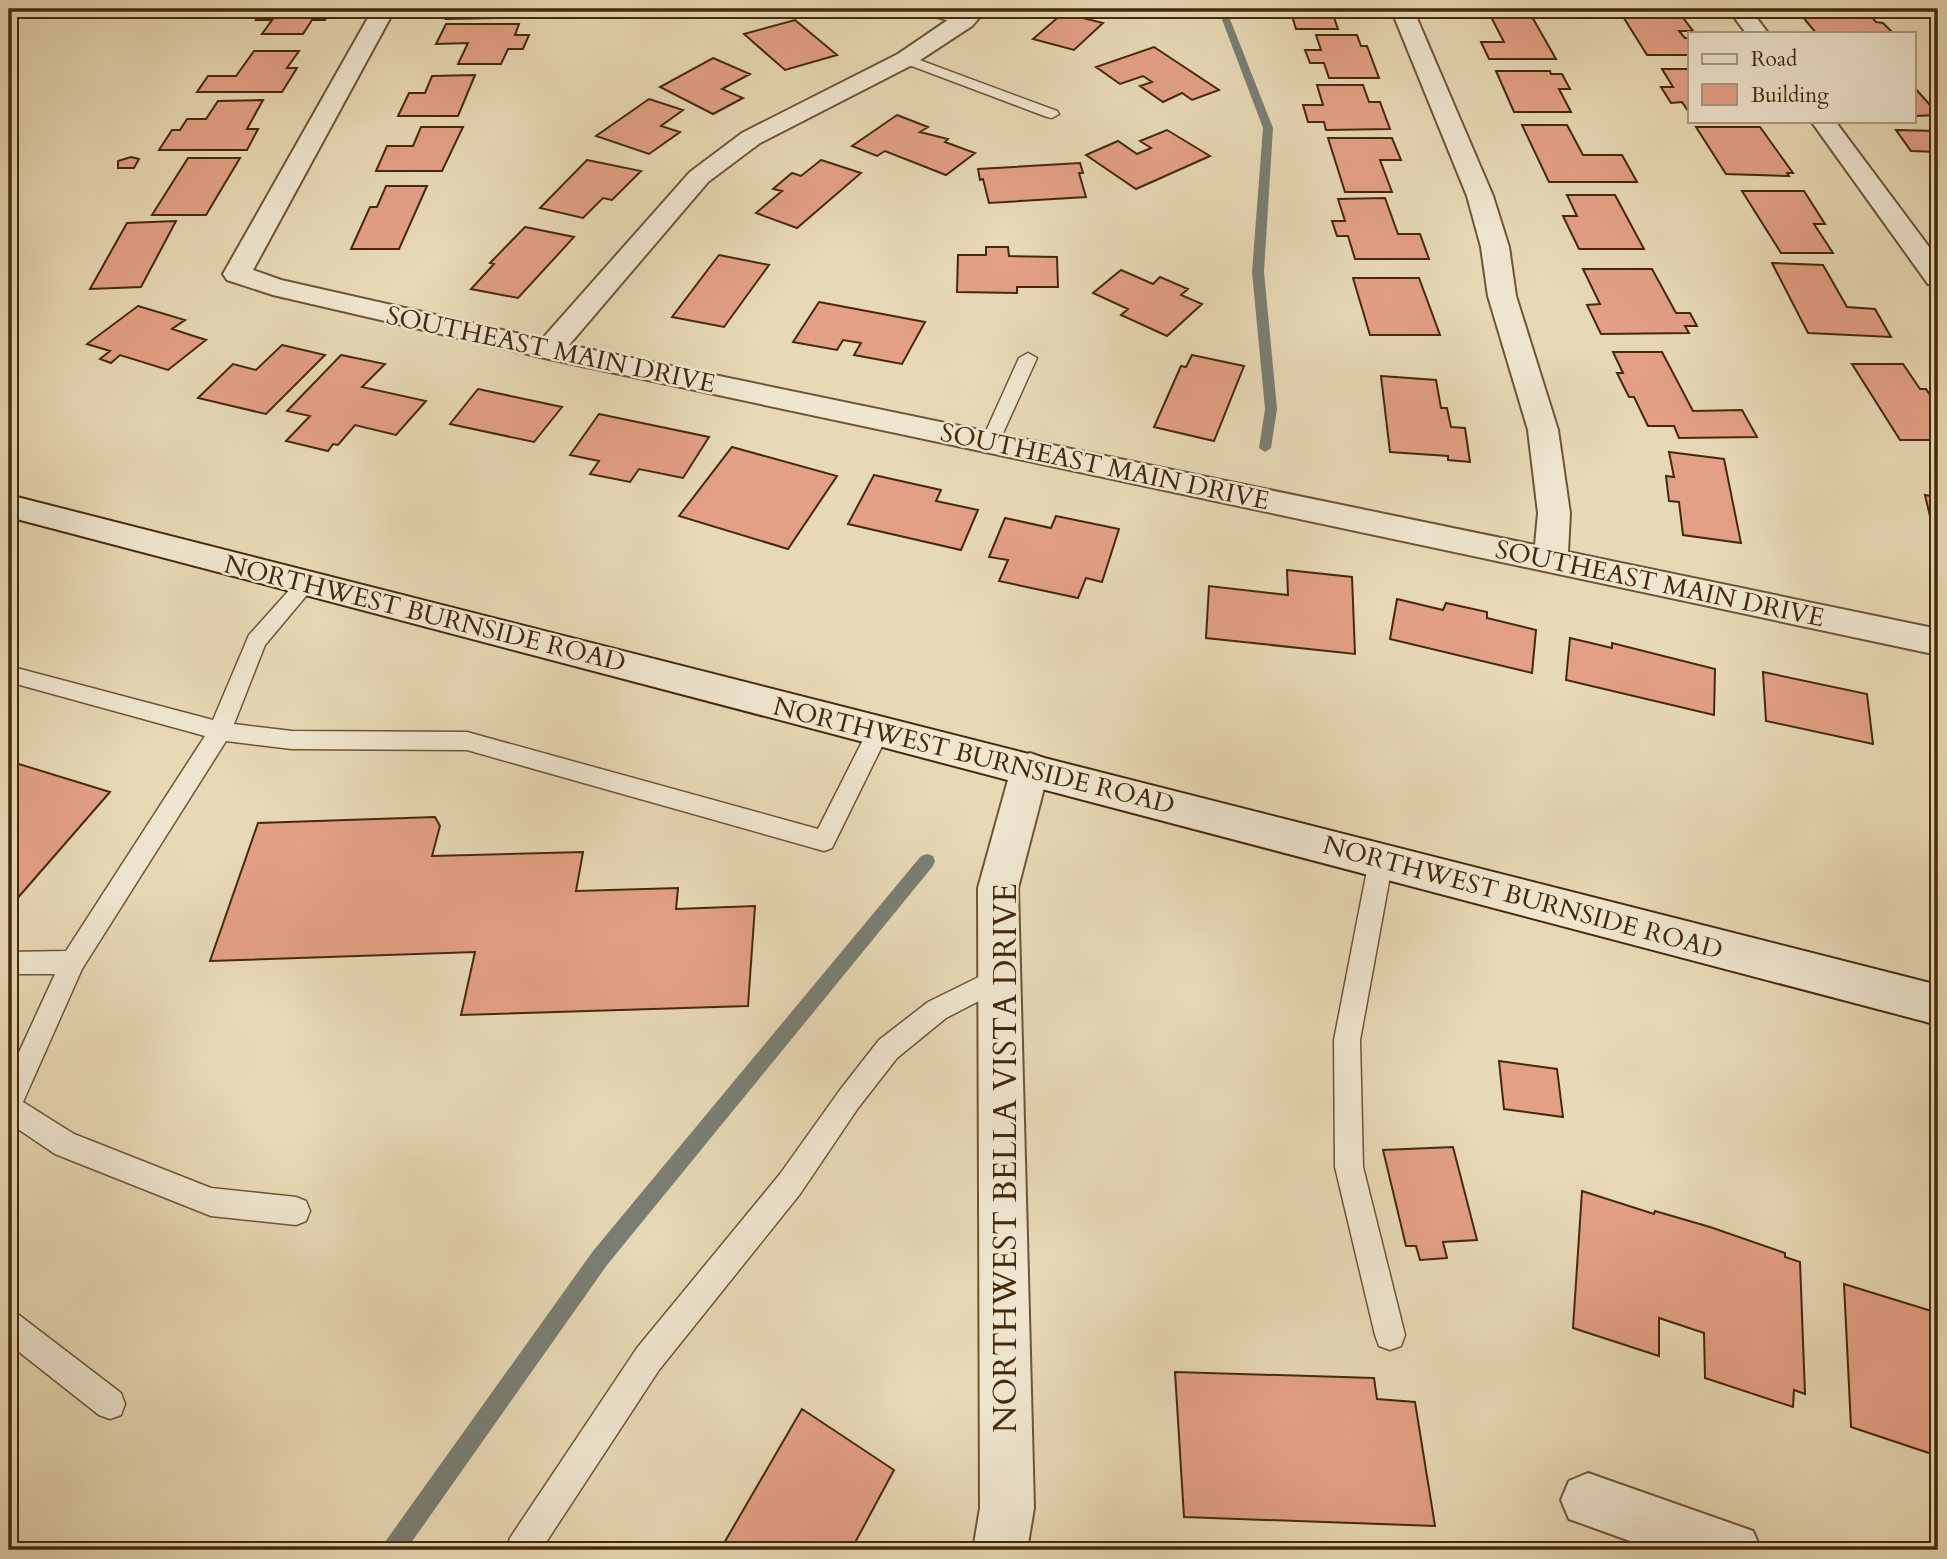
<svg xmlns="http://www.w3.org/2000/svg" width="1947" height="1559" font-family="Cardo,serif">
  <rect width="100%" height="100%" fill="#e8d9b6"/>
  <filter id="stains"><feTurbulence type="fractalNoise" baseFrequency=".00286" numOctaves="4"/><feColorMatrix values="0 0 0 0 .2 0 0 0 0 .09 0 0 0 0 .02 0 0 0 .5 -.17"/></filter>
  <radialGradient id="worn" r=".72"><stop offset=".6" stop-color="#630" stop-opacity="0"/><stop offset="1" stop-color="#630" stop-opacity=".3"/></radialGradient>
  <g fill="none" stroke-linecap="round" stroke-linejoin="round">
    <path fill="#7a7f74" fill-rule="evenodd" d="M1218,9H1226L1273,128L1264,272L1277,409L1271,448L1265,452L1259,448L1265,409L1252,272L1263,128Z
      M927,854L933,856L935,861L933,866L607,1265L406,1550H382L385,1542L593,1251L921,856Z"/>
  </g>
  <path fill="#e4a087" stroke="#442a0a" stroke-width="2" d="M264,9H332L325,20H312L303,34H262L272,20H256Z
    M451,9H502L498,18L446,19Z
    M1290,9H1331L1338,29H1296Z
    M1063,13L1103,23L1074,50L1033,39Z
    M1490,15H1531L1556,59H1489L1481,42H1504Z
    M1622,15H1681L1693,31H1679L1685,38H1690V55H1647Z
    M1802,16H1871L1876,22L1883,23L1893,33H1816Z
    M795,20L837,55L785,70L744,34Z
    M446,24H519L515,35H529L523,49H508L501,64H458L468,43L436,44Z
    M1316,35H1357L1361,46H1367L1379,78H1329L1324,63H1310L1305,50H1321Z
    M1154,47L1219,90L1192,100L1182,93L1163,102L1140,86L1152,82L1143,76L1120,84L1096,67Z
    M254,51H299L287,68H297L282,92H197L208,76H236Z
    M713,58L750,74L722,89L743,98L713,114L660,87Z
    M1662,69H1690V114L1682,102L1671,103L1661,87H1673Z
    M1496,71H1550L1551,74H1562L1570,89H1559L1571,112H1514Z
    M475,75L458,116H398L409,93H425L432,76Z
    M1317,85H1363L1369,102H1380L1390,129L1326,130L1324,122H1308L1303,105H1323Z
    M1914,87L1938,114V115L1914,116Z
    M649,99L683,110L661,126L680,132L649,154L596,136Z
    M263,100L247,129H258L247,150H159L172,130H180L187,119H206L218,101Z
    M897,115L928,127L920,132L948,139L945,142L975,153L946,175L885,151L877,156L852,146Z
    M1522,125H1567L1583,155H1622L1637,182H1549Z
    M421,127H463L442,171H376L387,146H413Z
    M1696,127H1760L1793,173H1787L1789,176L1726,174Z
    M1167,130L1210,156L1136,189L1086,155L1118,141L1137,154L1151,148L1140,141Z
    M1896,130L1938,131V152L1911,151Z
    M1328,138H1392L1401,160H1380L1392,192H1345Z
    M131,157L139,159L134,168H118V161Z
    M188,158H240L206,215H152Z
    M587,160L641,171L612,200L603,198L583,218L540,208Z
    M821,160L861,173L797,228L756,213L782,191L773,189L792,173L801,176Z
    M1080,163L1083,173H1079L1086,197L989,203L983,179L980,180L978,169Z
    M386,186H427L399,249H351L370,207H377Z
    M1742,191H1804L1825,224H1814L1833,253H1781Z
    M1567,195H1615L1644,249H1579L1563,216H1577Z
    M1385,198L1398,234H1420L1429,259H1355L1348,236H1337L1332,221H1345L1338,199Z
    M176,221L141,287L90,289L127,223Z
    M525,227L574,237L518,298L471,289L494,264L490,263Z
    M986,247H1008L1009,256L1057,257L1058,287H1017V293L957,292L958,255H986Z
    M719,255L769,265L724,327L672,317Z
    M1772,263L1823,265L1847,307L1875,309L1891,337L1808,333Z
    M1583,269H1652L1676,313H1690L1697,326H1685L1689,333L1601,334L1587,305L1600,304Z
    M1121,270L1153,284L1160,277L1188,289L1181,295L1202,304L1167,336L1121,315L1128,309L1093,293Z
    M1353,278H1419L1440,335H1370Z
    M819,302L925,322L902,364L854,355L861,343L843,340L837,350L793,342Z
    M138,306L185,320L172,329L206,340L168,370L120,355L111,363L100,359L110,351L87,344Z
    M282,345L325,355L266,414L198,398L233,364L256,370Z
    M1613,352H1662L1693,411L1742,410L1757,437L1679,438L1674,426H1648L1634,397H1629L1617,373H1623Z
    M341,355L385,364L362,387L426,401L396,435L355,425L338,445L333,444L328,451L286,441L310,416L287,411Z
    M1192,355L1244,366L1214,441L1154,427L1181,366L1186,367Z
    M1852,364H1903L1920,389H1926L1938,407V410H1933L1938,419V440H1900Z
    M1381,376L1436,380L1441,408H1447L1451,427L1465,428L1470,462L1448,460V456L1390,452Z
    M478,389L562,407L534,442L450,424Z
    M599,414L709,437L683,478L639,469L630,482L590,474L599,461L570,455Z
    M732,447L837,476L788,549L679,516Z
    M1669,452L1724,459L1741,543L1683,535L1679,502L1669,501L1666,476L1674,477Z
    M874,475L941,490L936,501L978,510L961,550L848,524Z
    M1925,495L1938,497V550Z
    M1056,516L1119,529L1102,582L1086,578L1078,598L999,581L1008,560L989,557L1005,518L1051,528Z
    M1287,570L1352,577L1355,654L1206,638L1209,586L1288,595Z
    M1397,599L1443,610L1446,603L1487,612V618L1536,630L1532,673L1390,639Z
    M1570,638L1612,648V643L1715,669L1714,715L1566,680Z
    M1763,672L1867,694L1873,744L1766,721Z
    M9,761L110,792L9,908Z
    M435,817L440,826L432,856L583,852L576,891L678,888L676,909L755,906L748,1006L461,1015L475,952L210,961L258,823Z
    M1499,1061L1557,1069L1563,1117L1504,1109Z
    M1453,1147L1477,1240L1443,1242L1447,1258L1420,1260L1416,1246H1406L1383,1150Z
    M1582,1191L1654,1214L1655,1211L1710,1227L1785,1253V1257L1800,1262L1805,1394L1794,1390L1793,1407L1705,1378L1704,1333L1659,1318V1356L1573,1328Z
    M1844,1284L1938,1313V1456L1851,1427Z
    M1175,1372L1374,1378L1377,1399L1415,1402L1435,1526L1184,1517Z
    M802,1409L894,1470L851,1550H720Z"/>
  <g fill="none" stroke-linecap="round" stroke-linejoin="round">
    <defs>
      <path id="lane" d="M916,9H935L971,21L964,25L917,12Z
        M906,55L1057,111L1059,114L1052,118L1047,117L901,62L899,59Z
        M1028,353L1037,358L999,442L997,446H983L981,442L1019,358Z
        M307,576L314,578L317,583L265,645L234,724L292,731L467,732L818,829L871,724L879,721L887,724L890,730L832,848L824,851L467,750L292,749L226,741L82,969L23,1102L74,1134L211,1188L296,1197L306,1201L310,1211L306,1221L296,1225L211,1216L55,1154L9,1123V1074L55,974H9V952L66,951L205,736L9,682V666L213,720L249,635L300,578Z
        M1381,850L1389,853L1393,860L1360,1040L1363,1167L1405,1335L1401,1346L1390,1350L1379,1346L1375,1335L1335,1167L1334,1040L1369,860L1373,853Z
        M999,967L1008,970L1012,978L1008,986L946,1018L897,1058L858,1108L800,1194L659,1370L541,1550H506L510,1538L637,1348L780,1174L840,1090L879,1040L928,1002Z
        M9,1310L19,1315L121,1393L125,1404L121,1415L110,1419L99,1415L9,1344Z"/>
      <path id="street" d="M373,9H395L253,270L281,280L542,339L690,172L742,133L898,54L964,9H987L972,26L914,64L760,143L708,182L569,345L1535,545L1538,513L1528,430L1488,296L1481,247L1467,196L1391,9H1413L1493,196L1509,247L1516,296L1558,430L1570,513L1568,552L1938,629V655L549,359L273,295L227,280L223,274Z
        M1728,9H1750L1768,33H1746Z
        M1811,121H1835L1938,259V286L1928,284Z
        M1030,753L1044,758L1049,769L1018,888L1034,1508L1027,1550H973L980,1508L978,888L1011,769L1016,758Z
        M1588,1473L1753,1531L1761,1550H1655L1569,1519L1561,1500L1569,1481Z"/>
      <path id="secondary" d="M9,495L1938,985V1025L9,517Z"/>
    </defs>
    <use href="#lane" stroke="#6d5635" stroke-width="3"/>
    <use href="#street" stroke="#6d5635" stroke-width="4"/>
    <use href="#secondary" stroke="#442a0a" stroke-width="4"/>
    <use href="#lane" fill="#f0e6d0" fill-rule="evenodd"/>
    <use href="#street" fill="#f0e6d0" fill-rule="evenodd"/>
    <use href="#secondary" fill="#f0e6d0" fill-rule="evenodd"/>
  </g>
  <g text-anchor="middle" stroke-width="5" stroke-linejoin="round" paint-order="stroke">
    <g font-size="26" fill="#442a0a" stroke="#f0e6d0">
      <text transform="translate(551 349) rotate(12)" y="9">SOUTHEAST MAIN DRIVE</text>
      <text transform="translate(1105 466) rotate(12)" y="9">SOUTHEAST MAIN DRIVE</text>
      <text transform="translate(1660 583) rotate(12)" y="9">SOUTHEAST MAIN DRIVE</text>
      <text transform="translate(425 613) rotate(14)" y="9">NORTHWEST BURNSIDE ROAD</text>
      <text transform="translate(974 755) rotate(14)" y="9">NORTHWEST BURNSIDE ROAD</text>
      <text transform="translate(1523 897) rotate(15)" y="9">NORTHWEST BURNSIDE ROAD</text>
    </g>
    <g font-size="32" fill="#442a0a" stroke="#f0e6d0">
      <text transform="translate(1005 1158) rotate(-90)" y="11">NORTHWEST BELLA VISTA DRIVE</text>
    </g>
  </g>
  <rect width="1947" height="1559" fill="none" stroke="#e8d9b6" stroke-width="35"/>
  <rect x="10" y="10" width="1926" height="1538" fill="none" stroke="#442a0a" stroke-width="3.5"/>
  <rect x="18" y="18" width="1912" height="1524" fill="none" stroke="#442a0a" stroke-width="2"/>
  <rect x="1688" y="32" width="228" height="91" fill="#f0e6d0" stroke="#ab9b81" stroke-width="2"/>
  <rect x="1702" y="54" width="35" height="10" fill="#f0e6d0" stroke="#ab9b81" stroke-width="2"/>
  <text x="1751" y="66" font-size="21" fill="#442a0a">Road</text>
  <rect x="1702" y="84" width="35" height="21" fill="#e4a087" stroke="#ab9b81" stroke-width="2"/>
  <text x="1751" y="102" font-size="21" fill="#442a0a">Building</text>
  <rect width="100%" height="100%" filter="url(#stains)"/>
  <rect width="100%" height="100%" fill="url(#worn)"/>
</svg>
